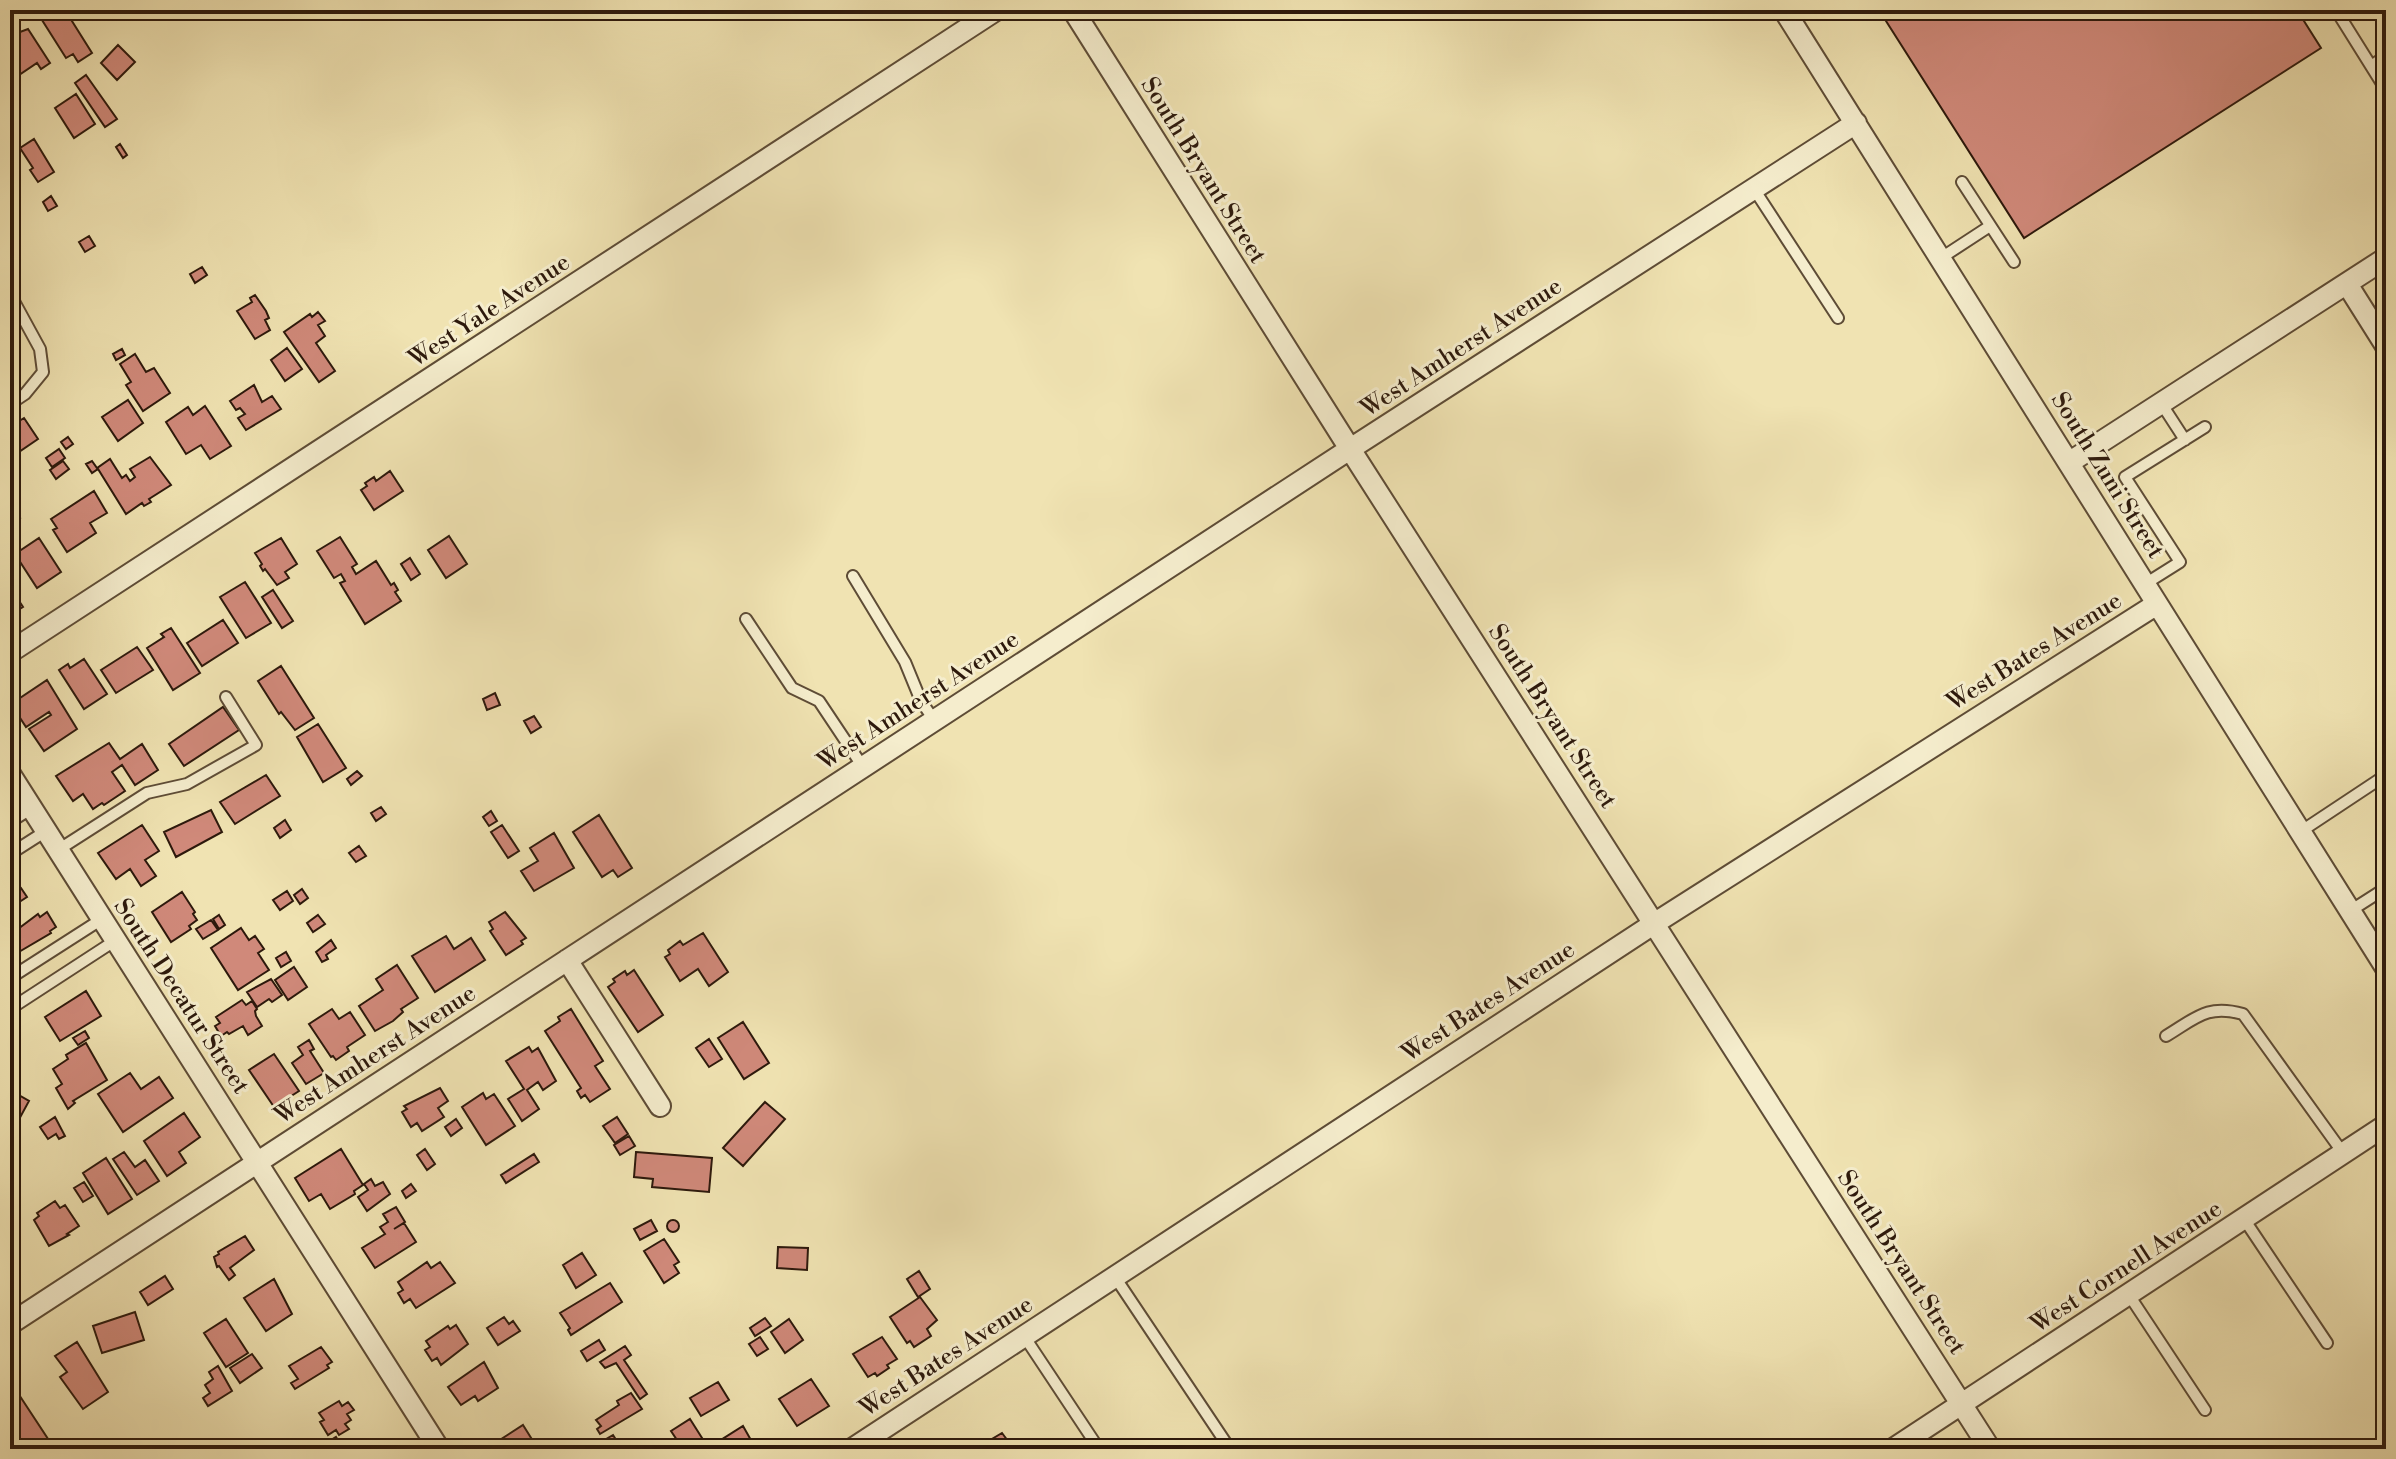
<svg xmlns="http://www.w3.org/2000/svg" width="2396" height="1459" font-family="'Libre Bodoni',serif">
  <rect width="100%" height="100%" fill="#f0e3b2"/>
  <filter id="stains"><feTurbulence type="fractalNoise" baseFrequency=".0025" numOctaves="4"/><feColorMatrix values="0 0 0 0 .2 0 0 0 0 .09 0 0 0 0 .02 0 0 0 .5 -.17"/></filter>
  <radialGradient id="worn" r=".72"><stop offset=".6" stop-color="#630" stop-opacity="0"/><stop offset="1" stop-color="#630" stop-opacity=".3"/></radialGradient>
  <path fill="#d0897a" stroke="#2d190c" stroke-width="2" d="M58,10H65L92,53L78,62L73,54L66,58L42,20Z
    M1879,10H2297L2321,48L2024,238Z
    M18,29L20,32L28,29L50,63L41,69L37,63L19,75L15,68L10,71V35Z
    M118,45L135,62L117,80L101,63Z
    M86,75L117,119L105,127L75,83Z
    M76,94L95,124L74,138L55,108Z
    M10,135L17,148L13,151L16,155L10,159Z
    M34,139L54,172L38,182L30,170L33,168L20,148Z
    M120,144L127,155L123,158L116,147Z
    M51,196L57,206L48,211L43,202Z
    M89,236L95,246L85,252L79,242Z
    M202,267L207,275L195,283L190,274Z
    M255,295L266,311L269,318L265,320L270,330L255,339L237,311L252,302L250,298Z
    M318,312L325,321L318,325L325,336L316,343L335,371L319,382L284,332L310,314L312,317Z
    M287,348L302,369L285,381L271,360Z
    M122,349L125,355L116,360L113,354Z
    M135,354L146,372L154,368L170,393L143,411L126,385L131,382L120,364Z
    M254,385L262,402L272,396L281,409L246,430L238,418L245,414L240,408L236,410L230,401Z
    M128,400L143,423L118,441L102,417Z
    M205,406L231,446L210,459L201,445L186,454L166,422L188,407L193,415Z
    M24,418L38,439L10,458V424L11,426Z
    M68,437L73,444L66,449L61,442Z
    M59,449L65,458L52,467L46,458Z
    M150,457L171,485L149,499L151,502L144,506L142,503L126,514L98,469L92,473L86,464L92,461L97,468L110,459L122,478L126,475L130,481L135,477L130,469Z
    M63,461L69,469L56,479L50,470Z
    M390,471L403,491L374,510L361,490L367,486L365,483L374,477L376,481Z
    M94,491L107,513L90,523L96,533L67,552L53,530L57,528L51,519Z
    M10,502L20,518L10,524Z
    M449,536L467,564L446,578L428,550Z
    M340,537L357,564L352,567L356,574L376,561L391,585L394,583L398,590L395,592L401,601L365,624L340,583L345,581L341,574L334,578L317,551Z
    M39,538L61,572L37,588L15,554Z
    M281,538L297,564L285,572L289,578L277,585L265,569L263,571L260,566L262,564L255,553Z
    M410,558L420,574L411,580L401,564Z
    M245,582L271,623L246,638L220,597Z
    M10,587L23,607L10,615Z
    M273,590L293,621L282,628L262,597Z
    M223,620L238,643L202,666L187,643Z
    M171,628L200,673L173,690L147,648L164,637L161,634Z
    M137,647L153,670L116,693L101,670Z
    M84,659L107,694L84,709L59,670L68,664L70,668Z
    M281,666L314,718L295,730L281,712L279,714L258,681Z
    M47,680L77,729L44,751L29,729L51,715L49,712L26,727L11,704Z
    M495,693L500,705L487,710L483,699Z
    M223,707L239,730L184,766L169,744Z
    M534,716L541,727L531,733L524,721Z
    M318,724L346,768L323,782L297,737Z
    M109,743L120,759L142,744L158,770L135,785L122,765L112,772L125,791L104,805L102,803L93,809L83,794L73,801L56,776Z
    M357,771L362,776L351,785L347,779Z
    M266,775L280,796L235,824L220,802Z
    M381,807L386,814L376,821L371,813Z
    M211,810L222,832L176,857L164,832Z
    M491,811L497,821L489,826L483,817Z
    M599,815L632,868L618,877L613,870L602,877L573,832Z
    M285,820L291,830L280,838L274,828Z
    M142,825L159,851L145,860L156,876L141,886L130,869L116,879L98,853Z
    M502,825L519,851L508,858L491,832Z
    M554,833L574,868L534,891L521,871L538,861L530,848Z
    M359,846L366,856L356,862L349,853Z
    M10,873L14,874L19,886L10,893Z
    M21,888L27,897L10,908V895Z
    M302,889L308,898L300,904L294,895Z
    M287,891L293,901L280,910L273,900Z
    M182,892L195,912L193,914L197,920L189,926L191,929L171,942L152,912Z
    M47,912L56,927L50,931L51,933L12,956L10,942L13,940L10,935L38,914L40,917Z
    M505,912L526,938L521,941L523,944L506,955L490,931L493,929L489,922Z
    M219,915L225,925L219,929L213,919Z
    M318,915L325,924L313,932L307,923Z
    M211,920L218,930L203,939L196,929Z
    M241,928L249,940L255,936L264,949L258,953L269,970L238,990L211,948Z
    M703,933L728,972L709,986L698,969L680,981L665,957L670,954L668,950L680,941L683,945Z
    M446,936L454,949L471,938L485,960L435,992L412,956Z
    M331,940L336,948L326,955L328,959L322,962L316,952Z
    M286,952L291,961L281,967L276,958Z
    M397,965L418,998L401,1009L403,1012L393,1021L375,1031L359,1006L383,990L376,979Z
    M294,967L307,987L288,1000L275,980Z
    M634,970L663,1015L638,1032L608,987L615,982L613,979L625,971L627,975Z
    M271,979L282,995L272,1002L269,999L257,1007L247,992Z
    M86,991L101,1016L60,1041L45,1017Z
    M242,1000L246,1005L252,1001L257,1009L255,1011L256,1016L262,1026L248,1035L243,1026L229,1034L227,1032L221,1036L215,1026L220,1023L216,1017Z
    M332,1009L339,1019L350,1012L365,1035L347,1047L349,1051L336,1060L333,1056L331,1057L309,1024Z
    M571,1009L603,1061L595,1066L610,1089L590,1102L585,1095L581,1098L577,1091L581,1088L545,1031L560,1021L558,1017Z
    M743,1022L769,1063L744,1079L718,1038Z
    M85,1031L89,1038L78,1045L73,1038Z
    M709,1039L722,1059L709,1067L696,1048Z
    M309,1040L314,1049L310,1051L324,1073L306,1084L292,1063L303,1055L298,1047Z
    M86,1043L107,1080L73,1101L75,1103L68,1109L56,1088L62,1084L53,1069L68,1059L66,1055Z
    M529,1047L532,1052L538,1048L556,1081L543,1090L538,1082L527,1090L539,1109L522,1121L508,1099L524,1089L506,1061Z
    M274,1054L299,1091L274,1107L249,1070Z
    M130,1073L141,1089L159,1077L173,1098L123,1132L98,1094Z
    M440,1088L448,1101L438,1108L444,1117L422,1131L417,1123L411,1127L402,1112L407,1109L404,1106Z
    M10,1090L29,1101L10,1136Z
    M483,1093L486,1099L494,1094L515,1126L486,1145L462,1107Z
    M765,1102L785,1119L743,1166L723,1148Z
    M184,1113L200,1137L179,1152L186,1163L167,1176L144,1141Z
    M55,1117L65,1136L59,1139L56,1134L48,1139L40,1127Z
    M617,1117L628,1134L615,1143L603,1126Z
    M456,1119L462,1128L451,1136L445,1127Z
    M629,1136L635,1146L620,1155L614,1145Z
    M341,1149L363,1185L354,1191L355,1194L330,1209L321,1194L309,1201L295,1178Z
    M425,1149L435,1164L427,1170L417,1155Z
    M124,1152L135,1167L145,1160L159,1181L137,1195L113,1159Z
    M636,1152L712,1158L709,1192L652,1187L653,1179L634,1177Z
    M534,1154L539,1162L506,1183L501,1175Z
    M106,1158L132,1199L108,1214L83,1173Z
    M371,1179L375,1186L383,1182L390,1194L367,1211L358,1197L368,1190L364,1184Z
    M84,1182L93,1196L83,1202L74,1188Z
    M411,1184L416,1191L406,1198L402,1191Z
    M55,1201L60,1208L65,1205L79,1226L67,1234L69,1235L49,1246L34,1220L39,1216L37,1213Z
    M396,1207L405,1222L394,1229L404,1223L416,1242L375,1268L362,1248L385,1234L380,1227L388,1222L383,1214Z
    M667 1226a6 6 0 1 1 12 0a6 6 0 1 1-12 0Z
    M651,1220L657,1231L640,1240L634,1229Z
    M245,1236L254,1250L230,1268L235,1275L229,1280L219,1266L217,1267L214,1257L219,1254L218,1252Z
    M664,1239L679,1262L674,1265L679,1273L664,1283L644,1251Z
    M778,1247L808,1248L807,1270L777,1268Z
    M10,1253L18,1265L10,1271Z
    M582,1253L596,1275L576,1288L563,1265Z
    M427,1262L431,1268L440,1262L455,1283L416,1308L410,1299L404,1303L398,1293L403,1290L398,1282Z
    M919,1271L930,1289L918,1297L907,1279Z
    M165,1276L173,1289L148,1305L140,1292Z
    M274,1279L292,1314L266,1331L244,1298Z
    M610,1283L622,1302L571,1335L568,1330L570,1328L560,1313Z
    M920,1297L937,1320L927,1329L931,1336L914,1347L910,1341L907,1343L890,1317Z
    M135,1312L144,1340L102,1353L93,1326Z
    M504,1317L509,1324L513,1321L520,1331L498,1345L487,1328Z
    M765,1318L771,1326L755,1336L750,1328Z
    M226,1319L248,1353L226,1367L204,1333Z
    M789,1319L803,1340L785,1353L771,1332Z
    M456,1325L468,1344L441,1365L437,1358L432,1361L425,1350L430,1347L426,1341L448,1326L450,1329Z
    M760,1337L768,1349L757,1356L749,1344Z
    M882,1337L897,1359L887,1365L889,1368L877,1376L875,1373L868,1377L853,1354Z
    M599,1340L605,1350L587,1361L581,1351Z
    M77,1342L108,1392L83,1409L60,1377L67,1372L55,1356Z
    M625,1346L631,1355L624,1360L647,1394L640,1399L616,1363L605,1368L600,1362Z
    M321,1347L332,1362L327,1365L329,1368L295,1389L291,1383L298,1379L289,1366Z
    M252,1354L262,1368L240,1383L230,1368Z
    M484,1362L498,1388L478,1401L475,1396L461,1405L448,1387Z
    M218,1366L232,1391L208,1406L203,1398L210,1393L205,1385L213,1379L209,1372Z
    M811,1379L829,1406L797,1426L779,1399Z
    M10,1381L52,1445L46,1449H10Z
    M718,1382L729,1400L701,1416L690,1398Z
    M631,1393L642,1409L600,1434L597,1429L601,1426L596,1420L619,1405L617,1401Z
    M339,1401L342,1406L348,1402L354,1410L347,1414L351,1420L345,1424L349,1429L339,1435L336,1430L328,1435L320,1422L324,1420L319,1413Z
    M690,1419L709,1449H683L671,1431Z
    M523,1425L538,1449H499L495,1443Z
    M743,1426L756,1449H712L713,1445Z
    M1002,1433L1014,1449H982L980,1446Z
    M613,1435L618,1443L608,1449H598L596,1445Z
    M336,1437L342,1447L339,1449H317Z"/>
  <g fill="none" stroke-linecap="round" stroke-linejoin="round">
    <defs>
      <path id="lane" d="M2336,10L2386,90
        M2371,66L2386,56
        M1962,182L2014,262
        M1754,189L1838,318
        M1941,258L1990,226
        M10,294L40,349L43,372L25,394L10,404
        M2161,403L2185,440
        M853,576L905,662L921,701L934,720
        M2145,584L2180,562L2125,477L2205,427
        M746,619L792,688L819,701L863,767
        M10,822L32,808
        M2300,832L2386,775
        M58,850L147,793L187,784L256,745L226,697
        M10,854L46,831
        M2350,911L2386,888
        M10,978L102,919
        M10,1009L116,940
        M2166,1036C2196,1018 2207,1004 2243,1014L2343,1153
        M2244,1219L2327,1343
        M1115,1277L1230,1449
        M2129,1295L2205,1410
        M1024,1336L1099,1449"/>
      <path id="street" d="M1073,10L1350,449L1990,1449
        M1784,10L2386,968
        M2347,284L2386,346
        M2070,462L2386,258
        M10,652L996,10
        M10,774L439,1449
        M567,960L660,1106
        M10,1324L1350,449L1856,123
        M852,1449L1655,923L2157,604
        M1893,1449L2386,1125"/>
    </defs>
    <use href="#lane" stroke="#5e4c36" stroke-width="14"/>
    <use href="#street" stroke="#5e4c36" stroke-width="24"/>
    <use href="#lane" stroke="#f5edcd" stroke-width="10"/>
    <use href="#street" stroke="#f5edcd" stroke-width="20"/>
  </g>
  <g text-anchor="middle" stroke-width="6" stroke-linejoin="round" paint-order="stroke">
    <g font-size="24" fill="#2d190c" stroke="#f5edcd">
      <text transform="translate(1204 170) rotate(58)" y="8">South Bryant Street</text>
      <text transform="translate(489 310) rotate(-33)" y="8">West Yale Avenue</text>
      <text transform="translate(1461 347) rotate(-33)" y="8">West Amherst Avenue</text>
      <text transform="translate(2108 475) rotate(58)" y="8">South Zuni Street</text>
      <text transform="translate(2034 651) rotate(-32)" y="8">West Bates Avenue</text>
      <text transform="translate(918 700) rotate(-33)" y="8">West Amherst Avenue</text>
      <text transform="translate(1553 716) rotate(57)" y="8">South Bryant Street</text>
      <text transform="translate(182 996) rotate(57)" y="8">South Decatur Street</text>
      <text transform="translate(1488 1001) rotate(-33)" y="8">West Bates Avenue</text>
      <text transform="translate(375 1054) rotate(-33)" y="8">West Amherst Avenue</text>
      <text transform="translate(1902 1262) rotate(57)" y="8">South Bryant Street</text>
      <text transform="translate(2126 1266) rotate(-33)" y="8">West Cornell Avenue</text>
      <text transform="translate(946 1356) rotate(-33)" y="8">West Bates Avenue</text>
    </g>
  </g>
  <rect width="2396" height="1459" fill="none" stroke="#f0e3b2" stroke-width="40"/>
  <rect x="12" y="12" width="2372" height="1435" fill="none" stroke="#2d190c" stroke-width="4"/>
  <rect x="20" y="20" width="2356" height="1419" fill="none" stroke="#2d190c" stroke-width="2"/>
  <rect width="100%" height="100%" filter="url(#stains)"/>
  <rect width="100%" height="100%" fill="url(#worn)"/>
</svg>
